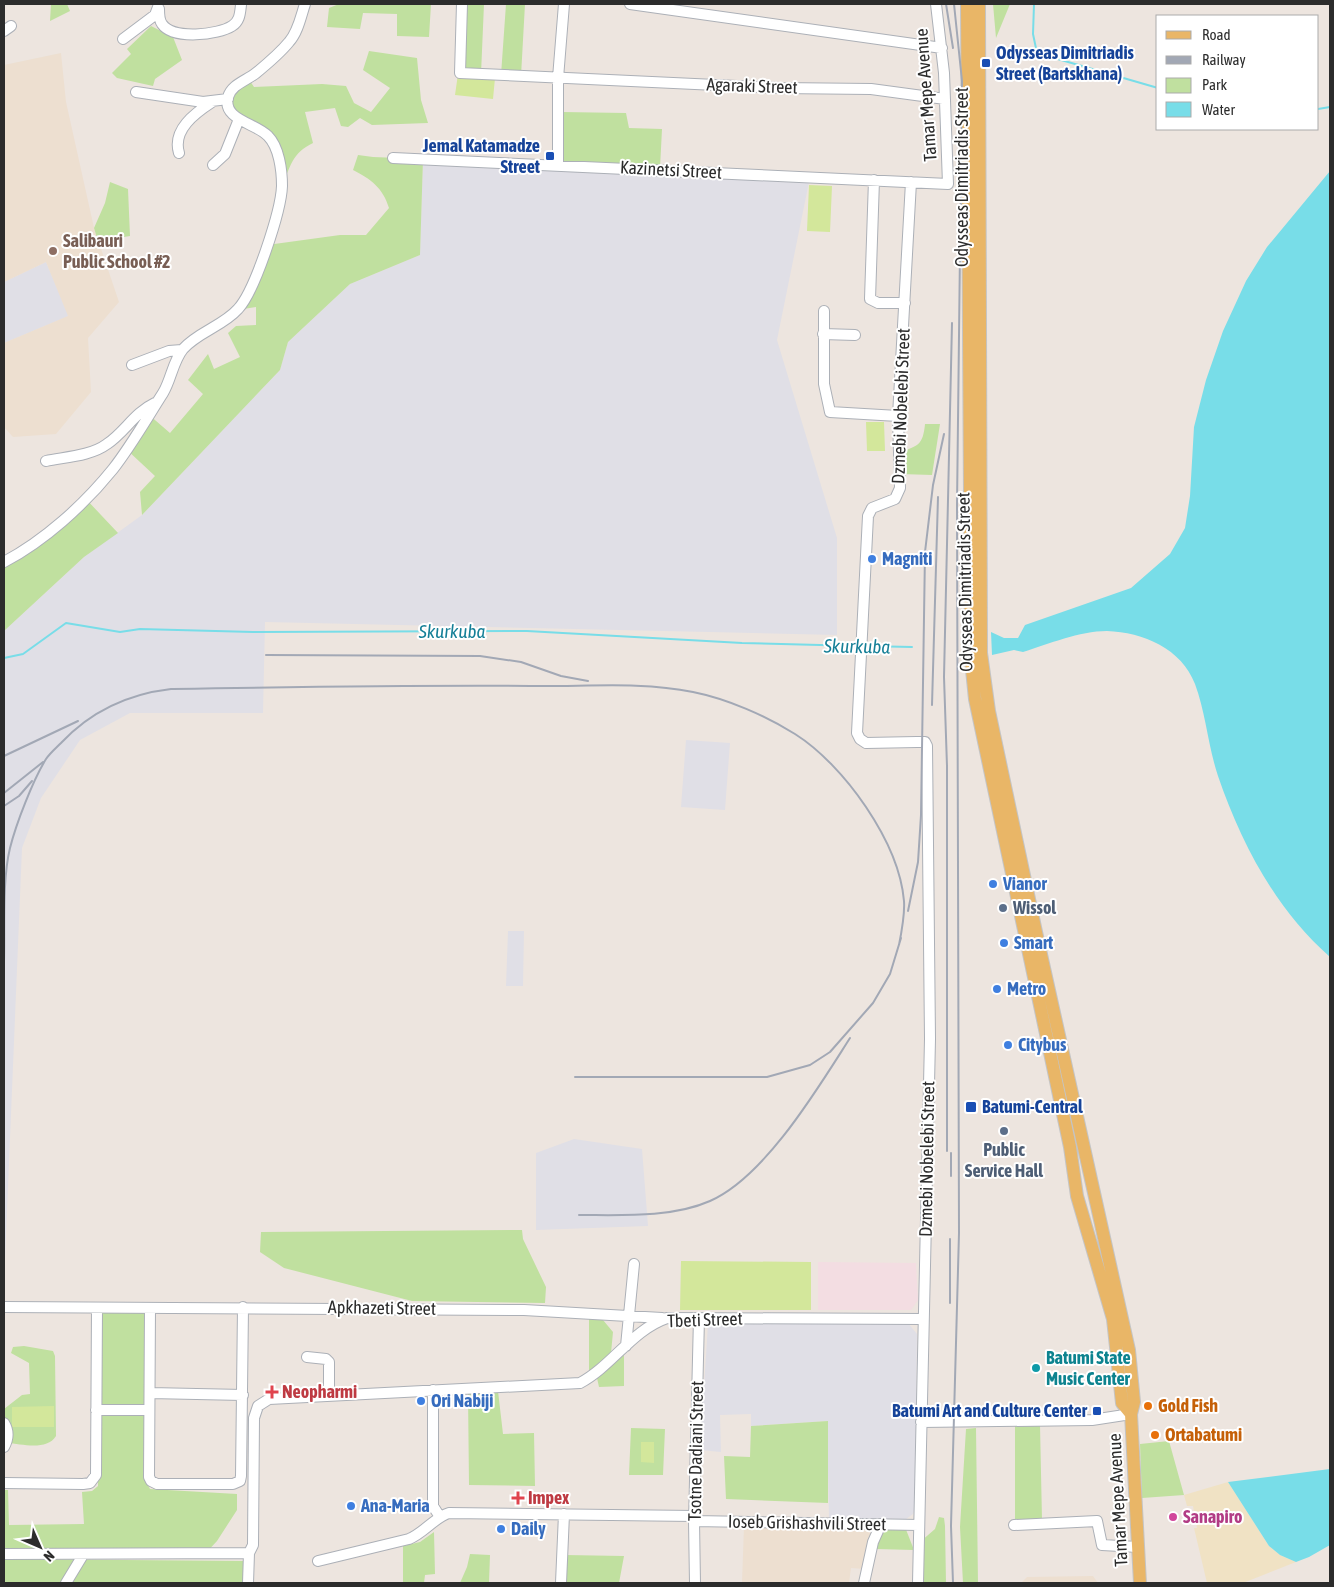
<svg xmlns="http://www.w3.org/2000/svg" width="1334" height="1587" font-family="'Asap Condensed',sans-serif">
  <rect width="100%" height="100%" fill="#ede5df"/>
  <path fill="#e0dfe6" d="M423,159L810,177L777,340L837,538V635L265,622L263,713H130L80,740L41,798L22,848L4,1284V631L84,557L142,515L280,370L288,342L350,284L420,255Z
    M46,262L69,316L4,343V282Z
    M686,740L730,743L725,810L681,807Z
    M508,931H524L523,986H506Z
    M574,1139L642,1149L648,1226L536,1230V1153Z
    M830,1322L908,1323L917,1334L915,1508L913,1514L906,1519L829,1518L827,1421L751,1426V1414L720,1415L721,1452L700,1450L708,1324Z"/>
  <path fill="#eddfd0" d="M61,53L66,102L94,228L119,302L88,338L91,392L56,434L13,437L4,427V343L68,316L46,262L4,282V65Z
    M744,1526L872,1529L865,1569L851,1568L849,1583H742Z
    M1093,1576L1098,1583L1022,1582L1027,1577Z"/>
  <path fill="#f3dde2" d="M818,1262L916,1263L918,1300L911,1310H818Z"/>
  <path fill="#c0e09f" d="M51,4H67L70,11L50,21Z
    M339,4H431L429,37L397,36V14L363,13L360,29L327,27L329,8Z
    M462,4H484L481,74L460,73Z
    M506,4H525L521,76L501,75Z
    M993,4H1010L996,38Z
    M151,26L173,37L182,60L155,79L153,86L117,78L112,73L131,54L127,49Z
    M369,51L417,58L421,100L428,123L372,125L360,118L348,127L341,126L335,108L305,112L313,143C292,153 290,167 282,187L274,145L233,116L231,90L248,78L254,87L322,84L346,86L354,103L371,112L390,88L363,70Z
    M562,112L626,113L629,128L662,129L660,168L560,161Z
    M358,155L373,157L423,159L420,255L350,284L288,342L280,370L142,515L140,492L155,476L126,449L148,414L170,433L203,394L188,380L208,354L214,369L240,357L228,333L236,326L256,325V307L243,309L267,245L340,235H366L389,208C383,188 371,179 353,170Z
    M110,182L128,189L130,236L98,241L94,228L105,203Z
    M925,424H940L932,475L900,474V452C918,446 923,445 925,424Z
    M85,498L118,533L84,557L4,631V562Z
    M522,1230L523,1239L546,1287L545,1303L412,1301L284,1268L260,1252L261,1232Z
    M100,1312H147V1406H99Z
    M589,1319L603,1320L613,1332L611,1353L589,1371Z
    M24,1346L53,1351L55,1356L56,1436C47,1451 22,1444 7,1443L4,1409L22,1395L30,1394L29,1363L11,1353L13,1347Z
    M624,1355V1386L599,1387L597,1378Z
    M498,1391L503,1434L534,1433L535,1486L469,1485L468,1394Z
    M98,1412L148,1413L146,1481L150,1489L237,1494V1510L217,1541L204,1555L4,1554V1490H8L9,1525L84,1524L82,1492L92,1491L98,1486Z
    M828,1421V1503L726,1499L724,1456L750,1457L751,1426Z
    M1040,1425L1042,1520L1015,1519V1426Z
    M631,1428L665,1429L663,1475H629Z
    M976,1428L978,1583H963L960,1527L966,1429Z
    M1169,1441L1184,1495L1142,1498L1140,1444Z
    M939,1517L944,1518L945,1526L946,1583H920V1542L935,1529Z
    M905,1527L914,1550L876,1549L879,1537L885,1528Z
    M434,1532L435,1574L425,1575L424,1583H403V1546L420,1542Z
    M470,1554L490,1555L489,1583H460L467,1567Z
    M565,1555L624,1556L619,1583H565Z
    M4,1559L245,1561L243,1583H4Z"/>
  <path fill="#f0e2c4" d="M1228,1482L1269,1546L1280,1555L1296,1562L1243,1583H1207L1194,1528H1197L1193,1506H1187L1184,1495Z"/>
  <path fill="#d3e79b" d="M458,74L495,78L493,99L455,95Z
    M809,185L832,186L830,232L807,231Z
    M866,422H884L885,451H867Z
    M681,1261L811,1262V1310H680Z
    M54,1406V1427H12V1407Z
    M641,1442H654V1463L641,1462Z"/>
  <path fill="#78dde8" d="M1330,171V957C1276,910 1241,843 1218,776C1208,746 1206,714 1195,684C1182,649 1143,632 1107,631C1079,631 1049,644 1023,652L1014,650L992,655L991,632L1004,638H1018L1025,625L1131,588L1170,554L1185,528L1190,496L1194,427L1206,380L1223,331L1246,281L1267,247Z
    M1330,1469V1545L1309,1557L1296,1562L1280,1555L1269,1546L1228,1482Z"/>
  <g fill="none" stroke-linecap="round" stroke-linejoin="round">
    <path stroke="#78dde8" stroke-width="2" d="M1034,4L1033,34L1037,53L1158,88
      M1318,109L1330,107
      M866,646L912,647
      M4,658L23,654L66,623L120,632L140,629L253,632L527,631L742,643L859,646"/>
    <defs>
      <path id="minor" d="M462,4L460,73L779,88L871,89L945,99
        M630,4L942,48
        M159,9C159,14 159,20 162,24C173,40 218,35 232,26C240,21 240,13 241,5
        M4,31L11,26
        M123,39L155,15L158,7
        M136,92L203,102L228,99
        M179,153C172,130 195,113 212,102
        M393,158L948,184L944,73L936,4
        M213,165L225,154L239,119
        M558,165V78L564,4
        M874,180L870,299L878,303H905
        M911,182L898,416L900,488L895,499L872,508L868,516L857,733L860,739L866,743L917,742H925L927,746L930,1039L918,1583
        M824,311V384L830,412L898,416
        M823,334L855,335
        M132,365L169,351L182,350
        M46,461C65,457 91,456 107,444C125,432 134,413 155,403
        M4,562C44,541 84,505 113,469C131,446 147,418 163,393C171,380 173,361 183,349C198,332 223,326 238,309C255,291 281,211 282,186C282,170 279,147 268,136C256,123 222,120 228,97C232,84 246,81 256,73C267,64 280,53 289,42C298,32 301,16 305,4
        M4,1307L524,1310L662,1318
        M150,1308L149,1477L151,1481L157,1484H233L240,1481L241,1476L243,1307
        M626,1346L634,1264
        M307,1357L326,1359L329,1362V1396
        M433,1390V1506L440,1517
        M150,1393L243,1395
        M96,1410H149
        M921,1422L1092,1420L1131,1414
        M4,1423C9,1431 9,1438 4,1447
        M4,1483L83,1484L90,1483L96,1475L97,1308
        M694,1521L919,1525
        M1014,1525L1097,1521L1102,1545L1138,1547
        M4,1554L249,1553
        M318,1561L409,1539C424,1533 435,1517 449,1513L694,1516
        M66,1583L83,1555
        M248,1583L249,1553L253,1545L254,1418L258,1406L269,1399L580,1383C612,1366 632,1330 667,1318L923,1319
        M561,1583L564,1514
        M695,1583L694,1521L699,1318
        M864,1583L873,1542L881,1524"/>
      <path id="major" d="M967,4L971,660L975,699L1070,1147L1077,1196L1113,1319L1122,1403L1131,1414
        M979,4L981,653L989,711L1036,932L1129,1350L1134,1402L1131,1414L1140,1583"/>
    </defs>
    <use href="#minor" stroke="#acb0b7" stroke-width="12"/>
    <use href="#major" stroke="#c4c4c4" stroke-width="14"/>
    <use href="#minor" stroke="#fff" stroke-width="10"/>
    <use href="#major" stroke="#e9b667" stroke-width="12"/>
    <path stroke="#a2a8b5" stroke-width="2" d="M946,4L953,48
      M266,655L480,656L521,662L561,676L588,681
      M932,705L938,497
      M4,756L78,721
      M4,793L43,762
      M4,806L19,796L32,781
      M908,911L918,862L921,815L925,552L933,485L944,434
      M4,962C5,927 2,881 10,848C16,824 33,780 46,759C50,753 56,748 61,743C91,711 128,694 171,689C291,687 410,685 530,686C584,687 640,681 693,692C728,699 766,716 795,734C844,765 899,842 904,901C905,915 902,930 899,945
      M575,1077H767L810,1065L830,1052L873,1003L890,974L901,938
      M947,1151V766L944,677L952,323
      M951,1176V1153
      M579,1215C620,1215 672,1218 710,1201C765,1177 818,1088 850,1038
      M950,1303V1239
      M953,1583L951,1526L959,1233L957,506L962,81L954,4"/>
  </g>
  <g fill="#1a4fb4" stroke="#fff" stroke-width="2">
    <rect x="981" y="58" width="10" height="10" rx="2.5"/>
    <rect x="545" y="151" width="10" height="10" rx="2.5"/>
    <rect x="965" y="1101" width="12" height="12" rx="2.5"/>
    <rect x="1092" y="1406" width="10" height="10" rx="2.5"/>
  </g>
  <circle fill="#8d6e63" stroke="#fff" stroke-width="2" cx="53" cy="251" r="5"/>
  <g fill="#3f7fe0" stroke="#fff" stroke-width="2">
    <circle cx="872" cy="559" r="5"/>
    <circle cx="993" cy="884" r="5"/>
    <circle cx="1004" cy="943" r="5"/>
    <circle cx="997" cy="989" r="5"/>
    <circle cx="1008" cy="1045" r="5"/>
    <circle cx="421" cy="1401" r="5"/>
    <circle cx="351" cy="1506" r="5"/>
    <circle cx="501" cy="1529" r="5"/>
  </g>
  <g fill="#5c6f8a" stroke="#fff" stroke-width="2">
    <circle cx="1003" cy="908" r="5"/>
    <circle cx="1004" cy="1131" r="5"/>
  </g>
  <circle fill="#0f9aa8" stroke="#fff" stroke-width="2" cx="1036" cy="1368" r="5"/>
  <g fill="#e0444e" stroke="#fff" stroke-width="2">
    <path d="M269.5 1384.5h5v5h5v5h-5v5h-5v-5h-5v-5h5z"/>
    <path d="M515.5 1490.5h5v5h5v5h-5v5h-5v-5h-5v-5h5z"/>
  </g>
  <g fill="#e8710a" stroke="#fff" stroke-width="2">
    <circle cx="1148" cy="1406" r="5"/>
    <circle cx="1155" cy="1435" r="5"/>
  </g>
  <circle fill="#d1479c" stroke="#fff" stroke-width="2" cx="1173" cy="1517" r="5"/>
  <g text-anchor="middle" stroke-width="4" stroke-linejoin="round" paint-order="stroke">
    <g font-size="18" font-weight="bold" fill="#164399" stroke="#fff" text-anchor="start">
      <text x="996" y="59">Odysseas Dimitriadis<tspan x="996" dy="21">Street (Bartskhana)</tspan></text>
      <text x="540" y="152" text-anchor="end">Jemal Katamadze<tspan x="540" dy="21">Street</tspan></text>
      <text x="982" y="1113">Batumi-Central</text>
      <text x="1087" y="1417" text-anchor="end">Batumi Art and Culture Center</text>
    </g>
    <g font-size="18" fill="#2c2c2c" stroke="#fff">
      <text transform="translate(752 86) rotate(2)" y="6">Agaraki Street</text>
      <text transform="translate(926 95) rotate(-94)" y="6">Tamar Mepe Avenue</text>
      <text transform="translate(671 170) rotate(3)" y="6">Kazinetsi Street</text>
      <text transform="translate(962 177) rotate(-90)" y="6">Odysseas Dimitriadis Street</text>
      <text transform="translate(901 406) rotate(-88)" y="6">Dzmebi Nobelebi Street</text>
      <text transform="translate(965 582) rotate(-91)" y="6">Odysseas Dimitriadis Street</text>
      <text transform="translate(927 1159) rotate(-89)" y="6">Dzmebi Nobelebi Street</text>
      <text transform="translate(382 1308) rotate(1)" y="6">Apkhazeti Street</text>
      <text transform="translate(705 1320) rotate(-2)" y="6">Tbeti Street</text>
      <text transform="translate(696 1451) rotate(-89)" y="6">Tsotne Dadiani Street</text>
      <text transform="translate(1118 1500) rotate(-93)" y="6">Tamar Mepe Avenue</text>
      <text transform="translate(807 1523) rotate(1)" y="6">Ioseb Grishashvili Street</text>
    </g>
    <g font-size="18" font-weight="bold" fill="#785e54" stroke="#fff" text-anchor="start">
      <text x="63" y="247">Salibauri<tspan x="63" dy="21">Public School #2</tspan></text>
    </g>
    <g font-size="18" font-weight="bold" fill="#366cbe" stroke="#fff" text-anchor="start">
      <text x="882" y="565">Magniti</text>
      <text x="1003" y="890">Vianor</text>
      <text x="1014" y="949">Smart</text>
      <text x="1007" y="995">Metro</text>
      <text x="1018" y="1051">Citybus</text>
      <text x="431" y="1407">Ori Nabiji</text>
      <text x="361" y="1512">Ana-Maria</text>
      <text x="511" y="1535">Daily</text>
    </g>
    <g font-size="18" font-weight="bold" fill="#4e5e75" stroke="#fff" text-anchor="start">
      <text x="1013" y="914">Wissol</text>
      <text x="1004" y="1156" text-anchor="middle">Public<tspan x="1004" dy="21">Service Hall</tspan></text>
    </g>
    <g font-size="18" font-weight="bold" fill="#0d838f" stroke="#fff" text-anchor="start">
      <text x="1046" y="1364">Batumi State<tspan x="1046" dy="21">Music Center</tspan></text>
    </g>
    <g font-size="18" font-weight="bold" fill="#be3a42" stroke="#fff" text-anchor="start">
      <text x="282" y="1398">Neopharmi</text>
      <text x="528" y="1504">Impex</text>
    </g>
    <g font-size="18" font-weight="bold" fill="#c56008" stroke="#fff" text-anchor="start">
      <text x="1158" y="1412">Gold Fish</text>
      <text x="1165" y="1441">Ortabatumi</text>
    </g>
    <g font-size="18" font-weight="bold" fill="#b23c85" stroke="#fff" text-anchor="start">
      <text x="1183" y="1523">Sanapiro</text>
    </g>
    <g font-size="19" font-style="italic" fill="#157f97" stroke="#fff">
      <text x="452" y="638">Skurkuba</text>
      <text transform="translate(857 646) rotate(1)" y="7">Skurkuba</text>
    </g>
  </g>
  <rect width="1334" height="1587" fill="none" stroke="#2c2c2c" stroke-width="10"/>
  <rect x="1156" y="15" width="162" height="115" fill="#ffffff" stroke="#ababab"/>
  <rect x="1166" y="31" width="25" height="8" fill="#e9b667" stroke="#ababab"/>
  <text x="1202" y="40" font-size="15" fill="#2c2c2c">Road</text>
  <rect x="1166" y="56" width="25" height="8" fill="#a2a8b5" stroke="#ababab"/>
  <text x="1202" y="65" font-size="15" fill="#2c2c2c">Railway</text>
  <rect x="1166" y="78" width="25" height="15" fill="#c0e09f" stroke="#ababab"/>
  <text x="1202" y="90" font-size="15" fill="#2c2c2c">Park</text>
  <rect x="1166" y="102" width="25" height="15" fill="#78dde8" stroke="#ababab"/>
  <text x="1202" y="115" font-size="15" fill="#2c2c2c">Water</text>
  <g transform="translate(40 1547) rotate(135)" stroke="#ffffff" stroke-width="4" paint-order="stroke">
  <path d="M0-4L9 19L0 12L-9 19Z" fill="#2c2c2c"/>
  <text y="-8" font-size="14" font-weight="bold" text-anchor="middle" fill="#2c2c2c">N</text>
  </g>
</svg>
